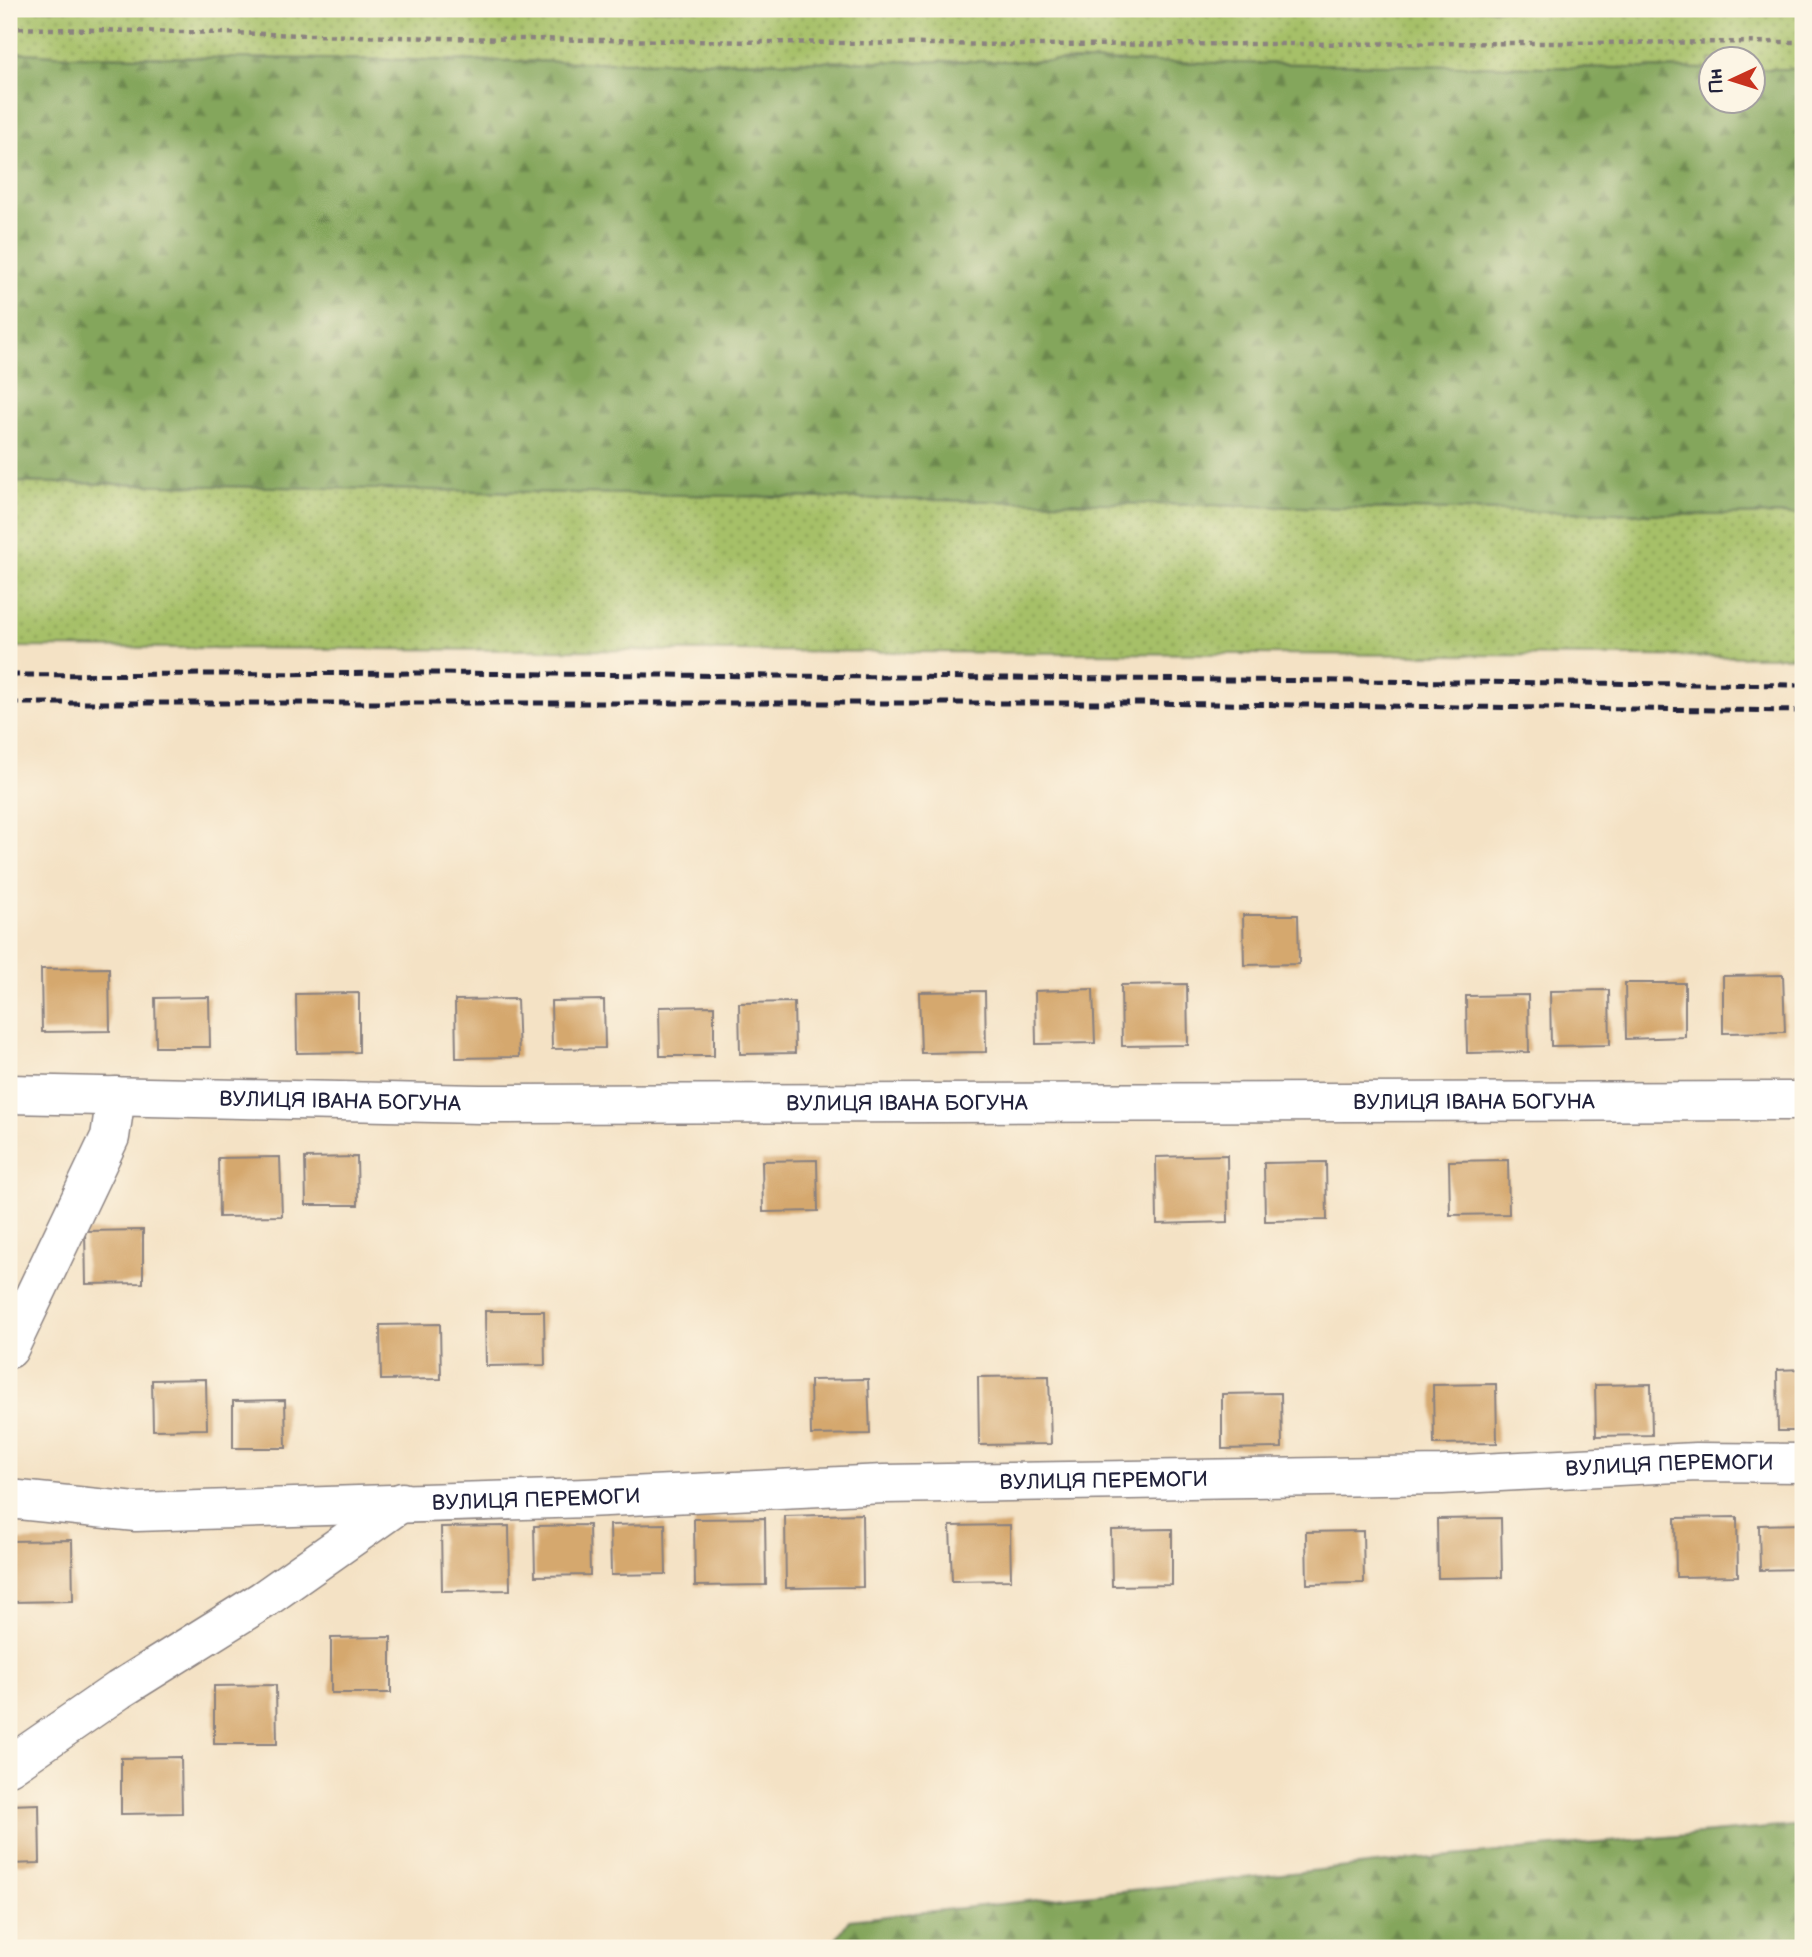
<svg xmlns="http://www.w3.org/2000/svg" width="1812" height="1957" font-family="'Balsamiq Sans',sans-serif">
  <defs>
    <pattern id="grass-dots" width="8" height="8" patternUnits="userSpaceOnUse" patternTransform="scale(1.75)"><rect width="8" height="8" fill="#a6c067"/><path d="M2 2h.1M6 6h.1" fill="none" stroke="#879c56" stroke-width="1.8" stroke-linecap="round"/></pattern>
    <pattern id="forest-firs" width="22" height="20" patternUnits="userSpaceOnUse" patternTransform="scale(1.75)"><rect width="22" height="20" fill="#84a65c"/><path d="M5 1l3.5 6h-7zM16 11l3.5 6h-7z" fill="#6c874d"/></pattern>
  </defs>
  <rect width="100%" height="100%" fill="#fcf5e5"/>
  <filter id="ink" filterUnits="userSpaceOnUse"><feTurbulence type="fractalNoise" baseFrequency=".0143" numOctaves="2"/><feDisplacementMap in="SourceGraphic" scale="14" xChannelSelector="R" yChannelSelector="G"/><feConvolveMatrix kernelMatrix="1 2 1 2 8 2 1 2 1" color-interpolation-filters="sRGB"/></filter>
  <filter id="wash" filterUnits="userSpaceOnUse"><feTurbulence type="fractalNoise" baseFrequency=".00686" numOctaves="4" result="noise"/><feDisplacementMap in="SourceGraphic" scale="28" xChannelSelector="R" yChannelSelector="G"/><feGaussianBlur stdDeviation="1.57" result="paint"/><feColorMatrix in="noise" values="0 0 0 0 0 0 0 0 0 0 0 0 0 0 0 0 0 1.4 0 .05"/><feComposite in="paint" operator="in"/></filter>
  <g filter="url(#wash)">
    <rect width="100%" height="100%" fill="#f4e2c5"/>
    <path fill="url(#grass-dots)" stroke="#647151" stroke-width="2" d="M9,9H1803V69H1753L1752,60H1710V69L1067,61L587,62L69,56L9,52Z
      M9,482L1715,515L1803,514V657L9,647Z"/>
    <path fill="url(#forest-firs)" stroke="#53644c" stroke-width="2" d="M9,52L69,56L587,62L1067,61L1710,69V102H1752L1753,69H1803V514L1715,515L9,482Z
      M1803,1825V1948H830L849,1920L1452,1856Z"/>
    <g id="blocks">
      <path fill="#d5a86e" d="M1243,915H1298L1299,964L1244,965Z
        M109,968L110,1031L42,1032L41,969Z
        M1783,975L1785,1032L1723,1033V976Z
        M1625,983H1685V1037L1626,1039Z
        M1187,984L1188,1045L1122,1046L1121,985Z
        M1093,989L1095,1043L1036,1044L1035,991Z
        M1609,990L1610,1045L1551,1046L1550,991Z
        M985,991L986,1052L921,1053L919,992Z
        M359,993V1052L297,1053L296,994Z
        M1528,995L1529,1052L1467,1053L1466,996Z
        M209,997L210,1047H156L155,998Z
        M517,999L519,1057L456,1058L455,1000Z
        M604,1000L605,1048L552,1049L551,1001Z
        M794,1002L795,1053L740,1054L739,1003Z
        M714,1006V1056H660L659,1007Z
        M1227,1155L1228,1222L1157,1224L1156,1157Z
        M280,1157L282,1216L219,1217L218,1158Z
        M357,1157L358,1205H306L305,1158Z
        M817,1160L818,1211L763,1212L762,1161Z
        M1508,1160L1509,1214L1450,1215L1449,1161Z
        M1326,1162L1327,1220L1265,1221L1264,1163Z
        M143,1230V1283L86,1284L85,1231Z
        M485,1311H544L545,1365L486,1366Z
        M440,1324L441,1379L381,1380L380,1325Z
        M1803,1369V1431H1778L1777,1370Z
        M1049,1376L1051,1444L979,1445L978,1377Z
        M206,1379L207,1429L153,1430L152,1380Z
        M868,1379L870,1434L811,1435L810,1380Z
        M1496,1384L1497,1443L1434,1444L1433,1385Z
        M1651,1384L1652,1435L1596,1436L1595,1385Z
        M1281,1393L1282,1448L1222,1449V1394Z
        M285,1400L286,1448H233V1401Z
        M862,1514L863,1587L786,1588L785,1516Z
        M1737,1517L1738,1576L1676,1577L1675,1518Z
        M765,1518L766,1585L695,1586L694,1519Z
        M1501,1518L1502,1577L1438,1578L1437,1519Z
        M665,1524L666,1574L611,1575L610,1525Z
        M1803,1524V1569L1760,1570L1759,1525Z
        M589,1525L590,1575L535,1576L534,1526Z
        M1010,1525L1011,1580L952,1581L950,1526Z
        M509,1526L510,1590L442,1591L441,1527Z
        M1172,1529V1585L1112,1586L1111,1530Z
        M1363,1531L1364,1583L1307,1584L1306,1532Z
        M72,1540L73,1601L9,1602V1541Z
        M391,1637V1693H331V1638Z
        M276,1685L277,1744H214V1686Z
        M181,1757L182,1813L121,1814V1758Z
        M39,1804L40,1863L9,1864V1805Z"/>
    </g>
  </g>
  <g filter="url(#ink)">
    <use href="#blocks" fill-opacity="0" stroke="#8b8280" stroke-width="2"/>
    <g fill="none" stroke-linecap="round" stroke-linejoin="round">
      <defs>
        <g id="minor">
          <path id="s1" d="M9,1094L480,1104L1803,1101"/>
          <path d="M9,1349L110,1137L116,1096"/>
          <path id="s2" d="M9,1499L136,1512L586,1498L884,1484L1442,1475L1696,1462L1803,1463"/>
          <path d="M9,1766L119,1690L263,1600L402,1502"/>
        </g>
      </defs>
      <use href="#minor" stroke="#8b8280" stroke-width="41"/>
      <path stroke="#8b8280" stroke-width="4.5" stroke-dasharray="5 5" stroke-linecap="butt" d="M9,28L438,38L1011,45L1803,42"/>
      <use href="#minor" stroke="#fff" stroke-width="38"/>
      <path stroke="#22223b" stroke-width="5" stroke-dasharray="10 5" stroke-linecap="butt" d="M9,675L435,673L1803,685
        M9,703H1134L1803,711"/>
    </g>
  </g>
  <g text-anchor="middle" stroke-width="7" stroke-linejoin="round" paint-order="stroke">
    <g font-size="21" fill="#22223b" stroke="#fcf5e5">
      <text dy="7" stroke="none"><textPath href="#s1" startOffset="331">ВУЛИЦЯ ІВАНА БОГУНА</textPath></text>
      <text dy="7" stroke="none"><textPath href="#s1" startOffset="1465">ВУЛИЦЯ ІВАНА БОГУНА</textPath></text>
      <text dy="7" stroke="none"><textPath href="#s1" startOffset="898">ВУЛИЦЯ ІВАНА БОГУНА</textPath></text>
      <text dy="7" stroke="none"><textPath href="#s2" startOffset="1662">ВУЛИЦЯ ПЕРЕМОГИ</textPath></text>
      <text dy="7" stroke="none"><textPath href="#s2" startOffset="1096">ВУЛИЦЯ ПЕРЕМОГИ</textPath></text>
      <text dy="7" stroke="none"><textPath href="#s2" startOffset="528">ВУЛИЦЯ ПЕРЕМОГИ</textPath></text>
    </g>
  </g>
  <rect width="1812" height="1957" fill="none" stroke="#fcf5e5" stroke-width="35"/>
  <g transform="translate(1732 80) rotate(266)"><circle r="33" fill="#fcf5e5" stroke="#a5a1a1" stroke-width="2"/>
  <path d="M0-5L12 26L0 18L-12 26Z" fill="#c8321e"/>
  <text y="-10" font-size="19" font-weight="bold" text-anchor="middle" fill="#22223b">Пн</text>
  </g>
</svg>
